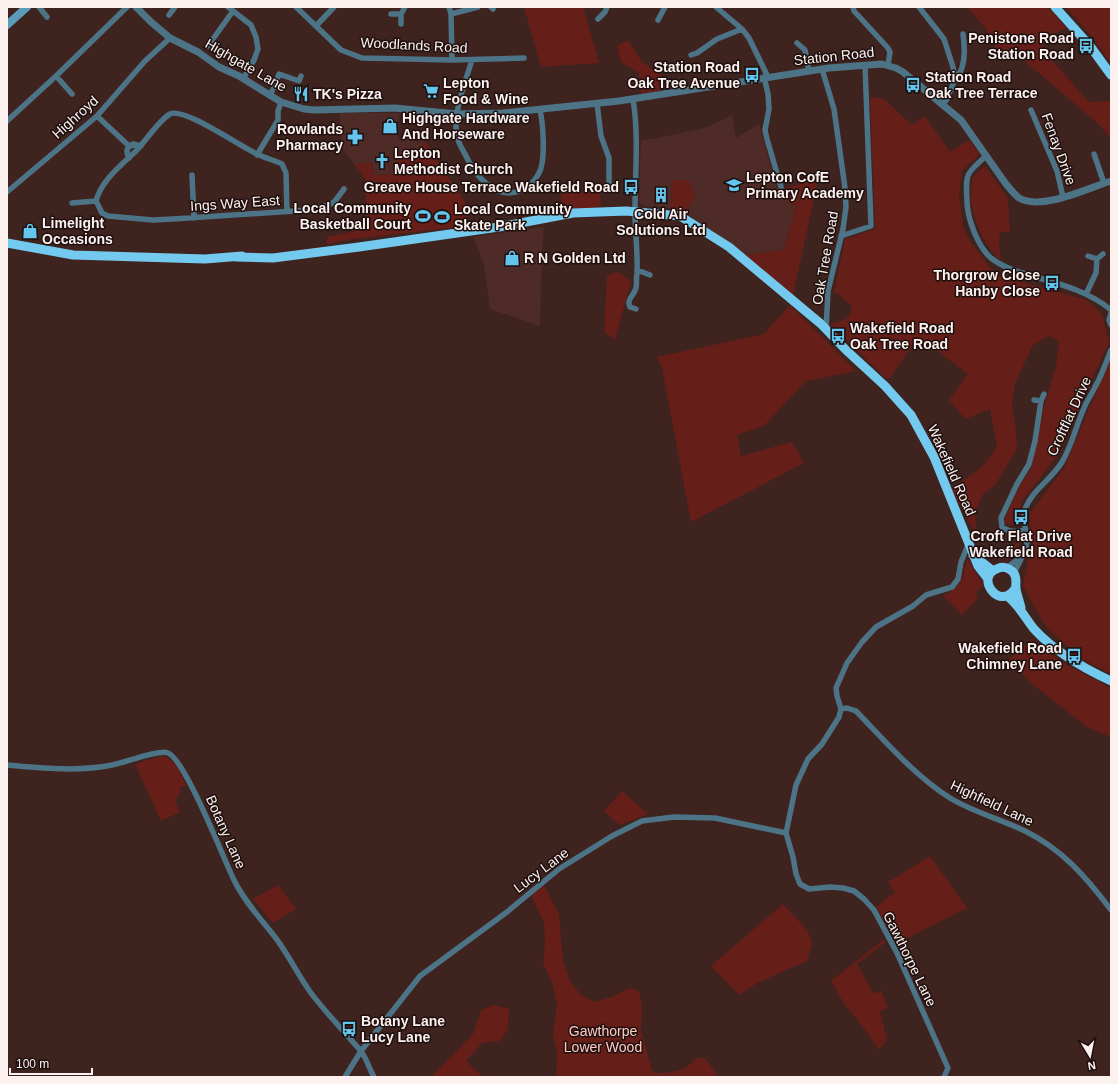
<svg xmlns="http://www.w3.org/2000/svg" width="1118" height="1084" font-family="Helvetica,sans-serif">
  <rect width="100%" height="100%" fill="#3f231f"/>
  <path fill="#4f2b27" d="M340,113H399L398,139L425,141L417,153L399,174L373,175L372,164H354L342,148Z
    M732,115L736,138L759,124L779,196L796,207L784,250L745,255L686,213L694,195L672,180L671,208L644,206L639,203L641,140L653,139L708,127Z
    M544,227L542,251L540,326L490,309L484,265L473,237Z"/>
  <path fill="#661e18" d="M524,7H583L599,63L541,67Z
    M967,7H1048L1066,28L1046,37L1042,49L1089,102L1111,101V138L1095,121L1020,57L996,49L987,30Z
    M1066,7H1109L1111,9V64L1093,38Z
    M628,40L642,62L662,75L660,91L641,94L639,73L621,62L617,46Z
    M870,97L884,99L912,125L925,116L950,152L969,140L980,154L962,171L959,194L963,227L970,241L996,275L1087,300L1102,314L1109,342L1057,456L1022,501L1020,523L1011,525L1004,523L1005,518L1018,489L1031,468L1044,407L1056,367L1059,341L1049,336L1033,345L1015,383L1012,406L1016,430L1017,449L995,485L983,494L975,514L977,536L951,489L982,467L997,447L990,409L965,419L949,400L968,374L919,337L888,380L830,325L848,318L852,307L840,295L834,292L845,239L875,229Z
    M425,141L466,204L468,226L353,239L327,244V237L366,229L365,178L354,164L372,163L373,175L398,174V154L417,153Z
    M985,166L1008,198L1010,232H1000L999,244L1001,261C985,246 975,225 971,203C970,195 972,185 972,177Z
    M818,179L793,296L745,255L784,250L796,207L779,196L778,190Z
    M672,180H689L695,195L686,213L671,208Z
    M600,191L601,207L562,211L561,192Z
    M617,271L631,281L615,340L604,332L607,276Z
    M790,305L856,371L806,381L764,426L737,435L741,456L792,442L804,463L691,522L662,368L657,357L764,334Z
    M1111,357V674L1080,658L1046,627L1023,586L1032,539L1030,527V513L1064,468Z
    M1019,538H1020C1021,550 1013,557 1004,563Z
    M967,558L983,585L975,594L978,598L962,615L943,596C964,585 962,579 967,558Z
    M1032,639L1065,664L1111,688V737L1087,727L1036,687L1008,660Z
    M161,756C175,757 181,774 186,785L180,788L181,792L175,801L180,812L161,821L135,764Z
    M622,791L648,814L620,825L604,811Z
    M930,856L967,908L897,943L876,907L895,892L888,882Z
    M278,885L296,909L273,923L253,899Z
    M544,885L559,915L563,961L570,981L581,995L595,1002L614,996L629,988L639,991L642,1007L641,1031L653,1073C670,1073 686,1072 696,1058H705L719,1077H556L557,1051L553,1036L557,1004L552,983L543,963L545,943L544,922L531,896Z
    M783,904L808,931L812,944L807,961L757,983L739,995L711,966Z
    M883,940L886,942L857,964L874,994L881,990L888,1007L880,1012L887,1040L879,1050L863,1027L845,1005L831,981Z
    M494,1005L509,1009L508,1029L500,1041L482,1043L466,1061L483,1077H431L473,1034L481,1010Z"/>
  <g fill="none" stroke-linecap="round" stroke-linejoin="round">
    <path stroke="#4c7486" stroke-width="5.5" d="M39,7L47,17
      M228,7L251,25L256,37L258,49L254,60L243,79
      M296,7L341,50L362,58L452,60L524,58
      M449,7L451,14L452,60
      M491,7L493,9
      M716,7L742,29L749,38L768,77
      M853,7L854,11L888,48L890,52L888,65
      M919,7L944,39L953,67L955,79L947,99L943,104
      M391,14H401
      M451,14L478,7
      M169,15L175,7
      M598,19L605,12L607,7
      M658,20L665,7
      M401,24V14L405,7
      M316,26L334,7
      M797,43L805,50L809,71
      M208,46L233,11
      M691,55L697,53L717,39L742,29
      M472,60C465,83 455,107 456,131C456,139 461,147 465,154C474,174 494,200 520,191C528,188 535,181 539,173C546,161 543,123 540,110
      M822,69L834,109L845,188L846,207L843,229L828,291L826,330
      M56,76L72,94
      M764,77L768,94L769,109L765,130L767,139L781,187
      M955,79C966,69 965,48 963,34
      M270,96L279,74L299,81L301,76
      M633,99C639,136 635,174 635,212C635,232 638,253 637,273C636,278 637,283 636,288C634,296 626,299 630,307L636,309
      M597,103L601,136L609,158V185
      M1031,110L1057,171L1063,197
      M97,116L129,146
      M7,121L56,76L127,7
      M1094,154L1104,183
      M257,155L278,120V111L281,102
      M986,156C964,175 966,175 967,203C968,220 978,247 991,258C1005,269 1023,273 1039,278C1064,285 1091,293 1111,310
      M129,158C125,151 127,147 133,144L141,146
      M192,175L194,218
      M7,192L97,116L145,61L170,38
      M72,203L96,201
      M287,212L286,173L282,164C274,160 265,158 257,154C241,147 184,107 170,114C159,120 145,142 135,152C120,166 101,181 96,201L102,213L108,216L153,220L173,219L309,210L329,205L335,201L344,189
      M841,236L871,226L865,65
      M1088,256L1097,259
      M637,270L650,275
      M1086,294L1096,273L1097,259L1103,254
      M1111,313L1109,320L1111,325
      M1034,400L1041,401
      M1024,530C1016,533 1009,532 1002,527L1001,518L1017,484L1029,464L1035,441L1041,401L1044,394
      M1006,568L1020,558
      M1014,573C1018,564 1026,553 1027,542C1028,531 1021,523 1025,509C1032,490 1052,479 1062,462C1072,445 1076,426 1084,408C1087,400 1092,394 1095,387C1102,375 1106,362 1111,350
      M841,709L847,708L856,711C885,741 915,776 950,798C973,812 1000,819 1025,831C1062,849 1087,878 1111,910
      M7,765C42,768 78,772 112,765C124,763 159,749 168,753C185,759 224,860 234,880C244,901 261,919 275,937C288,954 298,975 311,993C326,1013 344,1031 360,1050C366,1057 369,1068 374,1077
      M345,1077L361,1051L420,976L507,912L559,869L612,836L642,821L674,817L715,818L786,833
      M944,1077L948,1068L897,953L874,910L864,899L854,891L843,888L830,887L809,889L800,884L796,874L793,857L786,833L796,785L808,759L822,744L839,717L841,709L837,696L836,688L847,663L862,642L876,627L913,606L926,595L952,587L958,579L961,562L968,545"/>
    <path stroke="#4c7486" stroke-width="7" d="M136,7L151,22L170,38L198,52L219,67L239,76L281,102L304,109L314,110L395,108L458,114L503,113L619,101L829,68L882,64L896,68L903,72L961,120L1006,184C1010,189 1014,194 1019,198C1042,211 1088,188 1111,181"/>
    <path stroke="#5a9cba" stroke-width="8" d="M7,25L27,7"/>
    <path stroke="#74c9ee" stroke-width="9" d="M1055,7L1090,46L1111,75
      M7,243L73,255L205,259L242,256
      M236,257L273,258L359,247L499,227L573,213L626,211L680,216L729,247L821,324L846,350L885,386L911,415L934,457L978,566L988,579
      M973,555L993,571
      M1016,587C1001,614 972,576 999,568C1003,566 1009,568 1013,572C1018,578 1015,583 1016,589C1017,596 1020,602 1021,608
      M1007,596C1019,605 1025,618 1034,629C1055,652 1083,668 1111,681"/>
  </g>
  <defs>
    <symbol id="bus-bare" viewBox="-9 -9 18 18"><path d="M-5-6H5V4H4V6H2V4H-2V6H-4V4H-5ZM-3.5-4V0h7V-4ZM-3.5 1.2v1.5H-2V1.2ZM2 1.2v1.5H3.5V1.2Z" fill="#64c5ee" stroke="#1d100e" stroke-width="2.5" paint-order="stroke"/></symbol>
    <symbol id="supermarket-bare" viewBox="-9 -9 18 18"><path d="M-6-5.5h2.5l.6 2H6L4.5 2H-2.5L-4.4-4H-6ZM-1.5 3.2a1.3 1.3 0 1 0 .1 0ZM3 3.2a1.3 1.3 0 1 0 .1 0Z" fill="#64c5ee" stroke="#1d100e" stroke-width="2.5" paint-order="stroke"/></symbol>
    <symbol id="restaurant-bare" viewBox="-9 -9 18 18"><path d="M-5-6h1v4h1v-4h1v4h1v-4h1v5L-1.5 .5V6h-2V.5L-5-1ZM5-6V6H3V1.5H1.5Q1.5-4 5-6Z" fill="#64c5ee" stroke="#1d100e" stroke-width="2.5" paint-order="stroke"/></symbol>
    <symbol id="shop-bare" viewBox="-9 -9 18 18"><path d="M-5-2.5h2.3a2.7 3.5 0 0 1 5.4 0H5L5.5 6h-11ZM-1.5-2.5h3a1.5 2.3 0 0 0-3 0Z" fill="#64c5ee" stroke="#1d100e" stroke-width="2.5" paint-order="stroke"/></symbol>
    <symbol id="pharmacy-bare" viewBox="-9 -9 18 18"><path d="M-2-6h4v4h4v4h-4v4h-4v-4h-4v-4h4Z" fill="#64c5ee" stroke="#1d100e" stroke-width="2.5" paint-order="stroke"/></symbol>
    <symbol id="church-bare" viewBox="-9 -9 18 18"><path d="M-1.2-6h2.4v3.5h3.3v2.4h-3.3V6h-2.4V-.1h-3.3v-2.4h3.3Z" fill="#64c5ee" stroke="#1d100e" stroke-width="2.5" paint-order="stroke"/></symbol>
    <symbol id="school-bare" viewBox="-9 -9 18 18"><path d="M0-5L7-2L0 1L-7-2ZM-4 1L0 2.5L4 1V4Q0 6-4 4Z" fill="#64c5ee" stroke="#1d100e" stroke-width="2.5" paint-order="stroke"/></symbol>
    <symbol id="building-bare" viewBox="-9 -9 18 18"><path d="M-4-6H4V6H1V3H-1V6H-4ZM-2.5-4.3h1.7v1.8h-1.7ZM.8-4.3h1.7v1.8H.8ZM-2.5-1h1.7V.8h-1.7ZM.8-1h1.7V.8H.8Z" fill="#64c5ee" stroke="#1d100e" stroke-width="2.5" paint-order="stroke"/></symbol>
    <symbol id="stadium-bare" viewBox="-9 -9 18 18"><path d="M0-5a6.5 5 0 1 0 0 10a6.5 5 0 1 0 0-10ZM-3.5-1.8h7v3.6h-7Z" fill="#64c5ee" stroke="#1d100e" stroke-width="2.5" paint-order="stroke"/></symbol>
  </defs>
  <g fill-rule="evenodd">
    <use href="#bus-bare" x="1075" y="35" width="22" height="22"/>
    <use href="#bus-bare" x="741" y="64" width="22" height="22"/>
    <use href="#bus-bare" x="902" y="74" width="22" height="22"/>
    <use href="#supermarket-bare" x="420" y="80" width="22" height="22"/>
    <use href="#restaurant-bare" x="290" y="83" width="22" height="22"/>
    <use href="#shop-bare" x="379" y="115" width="22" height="22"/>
    <use href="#pharmacy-bare" x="344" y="126" width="22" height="22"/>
    <use href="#church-bare" x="371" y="150" width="22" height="22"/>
    <use href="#school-bare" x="723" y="174" width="22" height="22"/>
    <use href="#bus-bare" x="620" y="176" width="22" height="22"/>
    <use href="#building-bare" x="650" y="184" width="22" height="22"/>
    <use href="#stadium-bare" x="412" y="205" width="22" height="22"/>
    <use href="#stadium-bare" x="431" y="206" width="22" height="22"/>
    <use href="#shop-bare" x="19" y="220" width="22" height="22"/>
    <use href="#shop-bare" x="501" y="247" width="22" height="22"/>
    <use href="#bus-bare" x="1041" y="272" width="22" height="22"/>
    <use href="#bus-bare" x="827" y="325" width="22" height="22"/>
    <use href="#bus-bare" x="1010" y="506" width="22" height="22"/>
    <use href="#bus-bare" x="1063" y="645" width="22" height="22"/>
    <use href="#bus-bare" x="338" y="1018" width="22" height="22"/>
  </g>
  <g text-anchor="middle" stroke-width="3" stroke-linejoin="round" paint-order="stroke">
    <g font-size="14" font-weight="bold" fill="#fdf1ef" stroke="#1d100e" text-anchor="start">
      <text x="1074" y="43" text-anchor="end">Penistone Road<tspan x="1074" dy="16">Station Road</tspan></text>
      <text x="740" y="72" text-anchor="end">Station Road<tspan x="740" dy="16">Oak Tree Avenue</tspan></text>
      <text x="925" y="82">Station Road<tspan x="925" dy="16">Oak Tree Terrace</tspan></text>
      <text x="443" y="88">Lepton<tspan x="443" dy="16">Food &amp; Wine</tspan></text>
      <text x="313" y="99">TK's Pizza</text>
      <text x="402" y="123">Highgate Hardware<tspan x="402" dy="16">And Horseware</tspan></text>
      <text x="343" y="134" text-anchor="end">Rowlands<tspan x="343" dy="16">Pharmacy</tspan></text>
      <text x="394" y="158">Lepton<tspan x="394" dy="16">Methodist Church</tspan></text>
      <text x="746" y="182">Lepton CofE<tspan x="746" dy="16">Primary Academy</tspan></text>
      <text x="619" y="192" text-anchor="end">Greave House Terrace Wakefield Road</text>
      <text x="411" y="213" text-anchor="end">Local Community<tspan x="411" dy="16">Basketball Court</tspan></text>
      <text x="454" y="214">Local Community<tspan x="454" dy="16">Skate Park</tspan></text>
      <text x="661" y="219" text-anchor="middle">Cold Air<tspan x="661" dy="16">Solutions Ltd</tspan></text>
      <text x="42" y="228">Limelight<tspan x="42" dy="16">Occasions</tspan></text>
      <text x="524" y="263">R N Golden Ltd</text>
      <text x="1040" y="280" text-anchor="end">Thorgrow Close<tspan x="1040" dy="16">Hanby Close</tspan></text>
      <text x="850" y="333">Wakefield Road<tspan x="850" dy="16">Oak Tree Road</tspan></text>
      <text x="1021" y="541" text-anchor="middle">Croft Flat Drive<tspan x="1021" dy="16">Wakefield Road</tspan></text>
      <text x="1062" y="653" text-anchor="end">Wakefield Road<tspan x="1062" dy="16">Chimney Lane</tspan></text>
      <text x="361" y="1026">Botany Lane<tspan x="361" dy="16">Lucy Lane</tspan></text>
    </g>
    <g font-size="14" fill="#fdf1ef" stroke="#1d100e">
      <text transform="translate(414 45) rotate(3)" y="5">Woodlands Road</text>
      <text transform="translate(834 56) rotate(-6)" y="5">Station Road</text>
      <text transform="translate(246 65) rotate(30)" y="5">Highgate Lane</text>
      <text transform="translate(75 117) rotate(-42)" y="5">Highroyd</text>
      <text transform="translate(1059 149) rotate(70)" y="5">Fenay Drive</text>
      <text transform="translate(235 203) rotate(-4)" y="5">Ings Way East</text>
      <text transform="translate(825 258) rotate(-80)" y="5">Oak Tree Road</text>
      <text transform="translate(1069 416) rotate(-65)" y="5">Croftflat Drive</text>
      <text transform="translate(952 470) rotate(66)" y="5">Wakefield Road</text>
      <text transform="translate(992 803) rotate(25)" y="5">Highfield Lane</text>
      <text transform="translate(226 832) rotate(66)" y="5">Botany Lane</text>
      <text transform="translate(541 870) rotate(-37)" y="5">Lucy Lane</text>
      <text transform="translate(910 959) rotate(64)" y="5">Gawthorpe Lane</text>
    </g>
    <g font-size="14" fill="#fecac3" stroke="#1d100e">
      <text x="603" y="1036">Gawthorpe<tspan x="603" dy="16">Lower Wood</tspan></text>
    </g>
  </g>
  <rect width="1118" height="1084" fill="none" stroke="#fdf1ef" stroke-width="16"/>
  <g transform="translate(1090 1056) rotate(170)" stroke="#1d100e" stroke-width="3" paint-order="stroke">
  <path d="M0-3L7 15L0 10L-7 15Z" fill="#fdf1ef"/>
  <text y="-6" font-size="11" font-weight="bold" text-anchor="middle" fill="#fdf1ef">N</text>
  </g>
  <path d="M10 1068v6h82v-6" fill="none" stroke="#fdf1ef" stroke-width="2"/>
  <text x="16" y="1068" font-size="12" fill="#fdf1ef" stroke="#1d100e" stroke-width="3" paint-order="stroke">100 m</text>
</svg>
